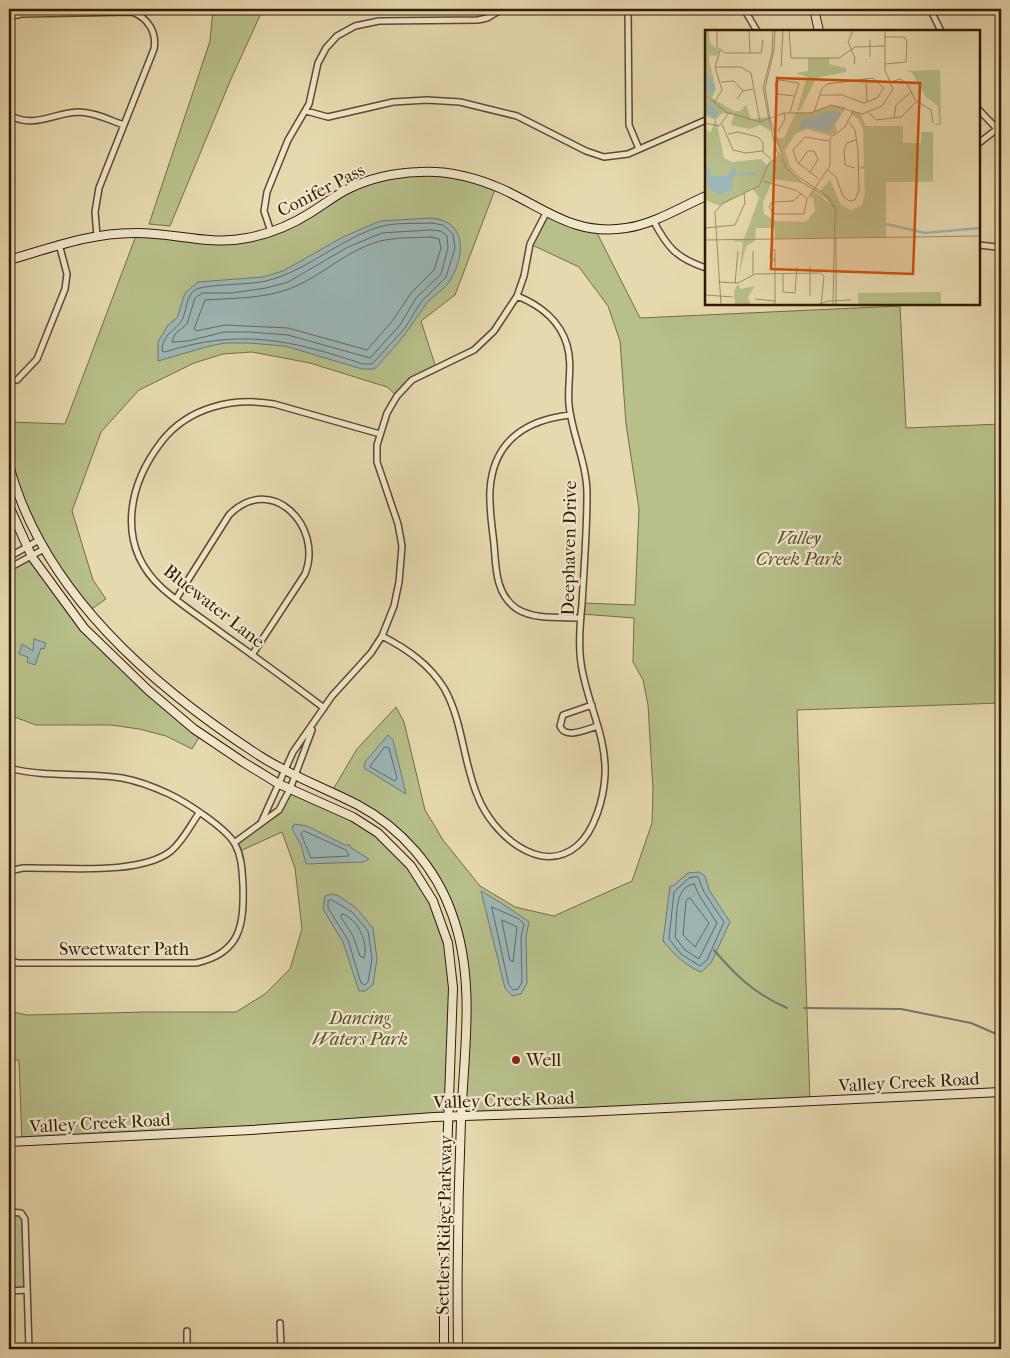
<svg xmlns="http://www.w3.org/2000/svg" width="1010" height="1358" font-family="'IM FELL French Canon',serif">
  <rect width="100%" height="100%" fill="#e7d9af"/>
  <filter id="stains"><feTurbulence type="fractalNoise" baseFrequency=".004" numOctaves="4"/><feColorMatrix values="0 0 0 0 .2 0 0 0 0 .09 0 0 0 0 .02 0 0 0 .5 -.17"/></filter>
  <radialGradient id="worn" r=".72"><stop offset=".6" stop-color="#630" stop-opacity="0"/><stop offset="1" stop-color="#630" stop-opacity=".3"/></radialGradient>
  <path fill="#b7bf8a" stroke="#746d45" d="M213,9H263L231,79L170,226L149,224L210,41Z
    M436,172L496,187L455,295L421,321L436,368L425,373L397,396L387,387L310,363L252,352L223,354L194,363L139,390L101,432L72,511L93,580L106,599L89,611L44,549L9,465V422L65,424L137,233L203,240L262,235L380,177Z
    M546,213L595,229L640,318L900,306L906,428L1001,424V703L797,710L810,1102L461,1116L464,956L437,882L396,832L331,793L357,749L396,707L404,722L425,810L443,840L480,886L515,907L554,916L632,881L652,823L653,789L648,705L643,680L633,662L634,618L581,614L582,603L635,605L639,509L626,424L620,341L608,306L579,267L530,244Z
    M32,557L84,628L201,734L192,749L166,736L139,729L111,725H36L9,715V568Z
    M290,789L378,833L426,888L451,958L448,1116L22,1142L19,1060H9V1011L27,1015L147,1012H236L265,994L290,969L302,929L295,868L282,832L238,852L234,843L271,818Z
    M9,1212L22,1214L27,1290L9,1291Z"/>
  <path fill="#9cb7b7" stroke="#71796e" d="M432,218C467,222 465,254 451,279C444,291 431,296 424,307C412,324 402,340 387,355C382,360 380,365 374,369H362L285,346L248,343H225L206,347L158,361V342L168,325L177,318L185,293L198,282L263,277L283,271L343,237L380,221Z
    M34,639L46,643L44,649L41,648L35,665L27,662L28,657L19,654L22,644L33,651Z
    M388,735L393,740L406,794L364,768L365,762Z
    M294,824L307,826L345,845H350L351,848L369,859L363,862L306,864L301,845L292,829Z
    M699,872L705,876L709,890L730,922L711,963L701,972C684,965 675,955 663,941L670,886L674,885L688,873Z
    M481,891C486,893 526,919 529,922L526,937L527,983L521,994L512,996L505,988Z
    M332,894L339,896L356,908L373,928L377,959L373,985L365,991H359L343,942L323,909L325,896Z"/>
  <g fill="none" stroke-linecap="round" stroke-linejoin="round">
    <path stroke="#66695c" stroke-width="1" d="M432,223L443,225L453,234L455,248L446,277L421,302L405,328L372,364H363C292,340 239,328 165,352L162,351C163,332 175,332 182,320C187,310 186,296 195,290C203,284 251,285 266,281C307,271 338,240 379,227C395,222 415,224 432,223Z
      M431,230L441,231L447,236L448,248L441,274L416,298L400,325L370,358L288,335L249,332H224L188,341L172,342L175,334L187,324L195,298L202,293H232L266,288L288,282L348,247L382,233Z
      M431,237L439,239L441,248L434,270L411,293L393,320L367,350L288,328L225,325L196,331L194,329L205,300C233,298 261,299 289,289C322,277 349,247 385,240C400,237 416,238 431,237Z
      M385,747L389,748L397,778L395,781L370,767Z
      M304,831L346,850L349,856L311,858L301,834Z
      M698,877L704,892L724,922L707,960L700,966L681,954L669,939L674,892L689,878Z
      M694,884L699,895L717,923L699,959L685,950L675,937C678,921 672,887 694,884Z
      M690,898L709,923L695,947L683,935L686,901Z
      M332,900L352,912L368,931L372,959L368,982L365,985L361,983L348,940L328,908V901Z
      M492,907L519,919L524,924L521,937L522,982L518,989L513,990L509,985Z
      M342,914C358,918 369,944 364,958L360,956L353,936L341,917Z
      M502,920L517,927L513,962L510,960Z"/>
    <path stroke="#71796e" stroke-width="2" d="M714,950C736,976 755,994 787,1008
      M804,1008L901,1009L971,1023L1001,1036"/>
    <defs>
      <path id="street" d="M628,9L629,125L639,149
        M744,9L757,31
        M930,9L941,31
        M9,17L21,14L132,12C148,18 157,32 154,49L99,188L95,212L97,236
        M979,110L1001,133
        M306,111L328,117L393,102L427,100L460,102L517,116L586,151L604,157L628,154L706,120
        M9,115C34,129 53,113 78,112C94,112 109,120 124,125
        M979,143L997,129
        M653,220C667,247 676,258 706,268
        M271,232L264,211L267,192L288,140L309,104L318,63L326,48L337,36L355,26L379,21L478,20L487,18L502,9
        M979,245L996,247
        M17,380L37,359L65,289L67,274L59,244
        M570,415C525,420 493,442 490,490C489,508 492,526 494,544C496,567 495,594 517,609C535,620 561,617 581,618
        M9,557L39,540
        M9,568L44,549
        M176,599L229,515C271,472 324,526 305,574L252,655
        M382,636C407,649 429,664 444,688C463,721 463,763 478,797C492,833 540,877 577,846C595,831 604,797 605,775C607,736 586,701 581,663C578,644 580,623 582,604C584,568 587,531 587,494C587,463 572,435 569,405C567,385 573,365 567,345C560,321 540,305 517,296
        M592,705L563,715L560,726C565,740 587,729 598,726
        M324,708C291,683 257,658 223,634C203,619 181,605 162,588C116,546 127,486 162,441C189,407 233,397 274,404L380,434
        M9,768C46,778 85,772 122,778C138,781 154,787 169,794C186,802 226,828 235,844C242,857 242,871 243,885C244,925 241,953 196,963H18L9,961
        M261,823L293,752L332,696L371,653L382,636L394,606L399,582L402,546L398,524L377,462V445L387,413L397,396L412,380L474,350L494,331L517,296L524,276L530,244L546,213
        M234,843L279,810L290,789L312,730
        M9,871L23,868C63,867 139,876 171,851C183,841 190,826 199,813
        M9,1212L21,1213L25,1219L29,1349
        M9,1291L27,1290
        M280,1323L281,1349
        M187,1349V1331"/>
      <path id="secondary" d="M814,9L819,31
        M9,260C51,248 90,233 134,233C172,232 209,246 247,238C269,234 291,225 310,213C323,205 334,196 348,189C370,178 394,173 418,172C447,170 475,177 502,189C546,209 574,236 626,228C654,224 681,207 706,196
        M9,465C43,592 153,687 260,756C291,776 325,788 358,805C401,828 436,868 452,914C476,979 464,1052 461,1120C458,1196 457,1273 458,1349
        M9,506L32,557L84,628L148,690L194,729L243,762L279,784L353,817L378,833L411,866L433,901L448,943L453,988L444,1238V1349
        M9,1142L251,1130L434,1117L583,1112L1001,1092"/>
    </defs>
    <use href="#street" stroke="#5e4a2c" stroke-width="8"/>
    <use href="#secondary" stroke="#311b00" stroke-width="10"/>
    <use href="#street" stroke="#efe6cb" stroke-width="5"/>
    <use href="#secondary" stroke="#efe6cb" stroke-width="8"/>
  </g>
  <circle fill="#8f2418" stroke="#efe6cb" stroke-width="2" cx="516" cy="1060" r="5"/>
  <g text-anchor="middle" stroke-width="4.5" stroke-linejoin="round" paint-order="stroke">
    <g font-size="18" fill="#311b00" stroke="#efe6cb">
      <text transform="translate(321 190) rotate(-27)" y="6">Conifer Pass</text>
      <text transform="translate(569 548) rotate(-89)" y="6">Deephaven Drive</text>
      <text transform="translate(214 606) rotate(38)" y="6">Bluewater Lane</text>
      <text x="124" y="955">Sweetwater Path</text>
      <text transform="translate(909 1082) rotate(-3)" y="6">Valley Creek Road</text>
      <text transform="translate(504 1100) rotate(-2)" y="6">Valley Creek Road</text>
      <text transform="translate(100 1123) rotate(-3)" y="6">Valley Creek Road</text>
      <text transform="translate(444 1225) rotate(-89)" y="6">Settlers Ridge Parkway</text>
    </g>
    <g font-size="18" font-style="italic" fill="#594c29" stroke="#efe6cb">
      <text x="799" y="544">Valley<tspan x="799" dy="21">Creek Park</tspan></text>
      <text x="360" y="1024">Dancing<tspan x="360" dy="21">Waters Park</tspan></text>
    </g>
    <g font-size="18" fill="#311b00" stroke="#efe6cb" text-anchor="start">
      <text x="526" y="1066">Well</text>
    </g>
  </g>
  <g transform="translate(705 30)">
    <rect width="275" height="275" fill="#e7d9af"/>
    <path d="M0,0H4L5,13L15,21L11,26L5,25L4,30L11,59L7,68L29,81H35L41,75L46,89L63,87L66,101L55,95L44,99L26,95L29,85L17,83L11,90L19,128L27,132L56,129L62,135L74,127L97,153L68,149L58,173L59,184L71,191L101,192L110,181L108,167L101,168L109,161L129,177L130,208L70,209V198H51L50,211L41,216L34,246L38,212L26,211L39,209L54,168L48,159L15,176L0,170V100L6,102L10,90L0,85ZM103,28H124V34L141,38V42L111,48L95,81H92L102,47L91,43L103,41ZM235,40L236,95H228L234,93L233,76L221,67L207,43L202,41ZM128,75L141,77L130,95L132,102L126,106L102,99L90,104L80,121L84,133L82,135L70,108H79L91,82L102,83ZM148,81L155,83L161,96H198V113H216V102H228V152H181V207L132,208L131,179L115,161L125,150L136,175L146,180L157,175L160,163L159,139L151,138L159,136L158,99L153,89L146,85ZM33,254L35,259L50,256L43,267L46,275H30L29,261ZM236,262V275H153V263Z" fill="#b7bf8a"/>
    <path d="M0,38L10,58L6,65L0,61ZM0,70L13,82L10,89L0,82ZM125,81H134L136,85L124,102L106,98L93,100L98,89ZM0,136L6,139V146H22L27,138H33L27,150L28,160L14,165L4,158Z" fill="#9cb7b7"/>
    <path fill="none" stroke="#9cb7b7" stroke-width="2.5" d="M32,144H52M181,194L220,203L275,198"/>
    <path fill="none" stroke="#9e8d69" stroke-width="1" d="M12,0V17L20,23H56L58,10M44,0L45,23M68,0L67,23L58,58L64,90L71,119L81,137L96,152L121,167L130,179L128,275M70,0L69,20L60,58L65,89L79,131L95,148L124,167L131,179V275M84,0L86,28H134L150,17L180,16M148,0L143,12L150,28L149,34M180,7H199L202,11L201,32L180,34M165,10V27M10,37H36L46,43L55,92M76,37L78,0M161,48L162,72M16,52L29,51L38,61M186,52L195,49L202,53L210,70L226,80L228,93M0,65L21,82L55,92M32,69L38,61L48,59M9,73L17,60L10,37L15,21M85,82L94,53L75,50L70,53L72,64L89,66M109,82L117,59L122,54L168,48L179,58L172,68L159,73L137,65H115M163,82L171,90L196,87L212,71M189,88L191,75L206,62M55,92L79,83H106L126,75L157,84L177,76L188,59L180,40V0M0,93L14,96L23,84M17,94L28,120L41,123L57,121L66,129M73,102L80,89L79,83M23,104L33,102L53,107L58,113V121M94,133L103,121H109L113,129L105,142M150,138L140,135L139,120L142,113L151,110M123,140L131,147L138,166L144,171L150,170L154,160L153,120L150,100L144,92M114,149L92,132L88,120L100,107L124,111M58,151L90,160L92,161L96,164L99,166L102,169L99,184H69L64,177L67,172L88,171L96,164M105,165L125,136V108L140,97L148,81M0,198L30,195L40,173L39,163M0,210L275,206M78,243V262L90,263L92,237M48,244V221M13,252L33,253L50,244L116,243L119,246L116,275M30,253L33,221M0,265L28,267M105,266V236M50,269L70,271M16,275L10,182L18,173L54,156L64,133L75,125M70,275V220L66,219L65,229L70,230M112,275L123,271L146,270"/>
    <path fill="#cd500a" fill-opacity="0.15" stroke="#cd500a" stroke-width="2.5" d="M72,48L215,53L208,244L66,239Z"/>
    <rect width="275" height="275" fill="none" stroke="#311b00" stroke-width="2.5"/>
  </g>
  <rect width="1010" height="1358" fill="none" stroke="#e7d9af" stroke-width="30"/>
  <rect x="10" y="10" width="990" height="1338" fill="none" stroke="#311b00" stroke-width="2.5"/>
  <rect x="15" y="15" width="980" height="1328" fill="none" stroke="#311b00"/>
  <rect width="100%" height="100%" filter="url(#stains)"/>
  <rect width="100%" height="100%" fill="url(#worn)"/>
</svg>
